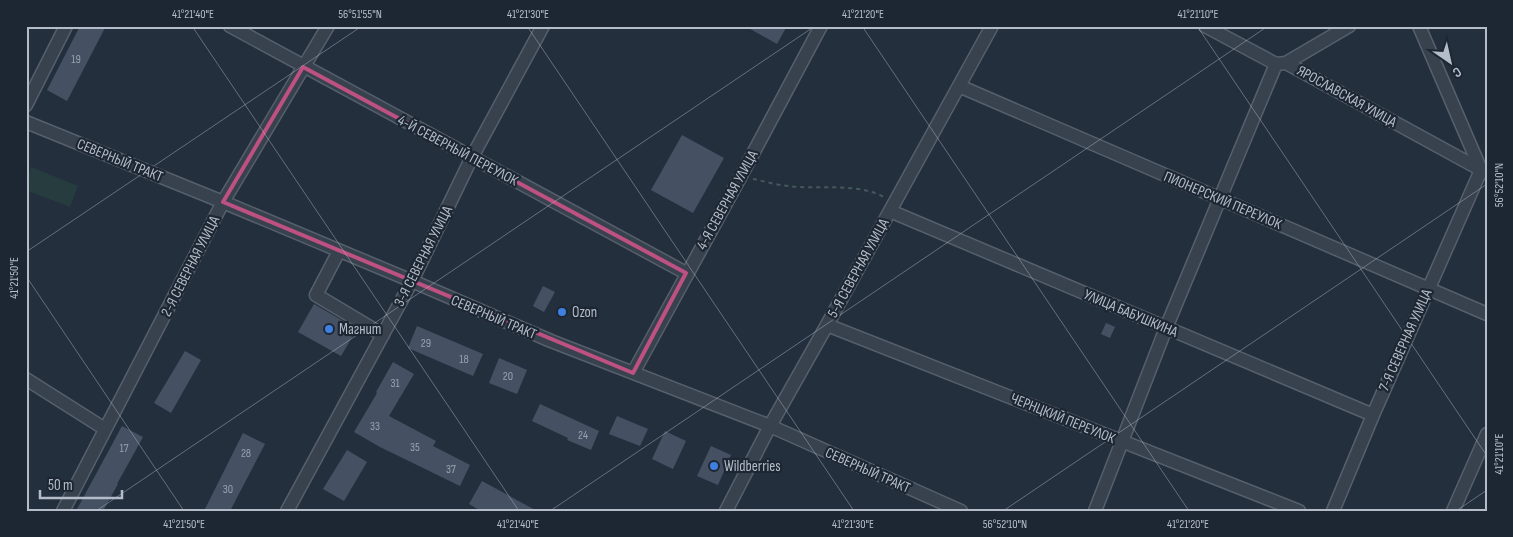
<svg xmlns="http://www.w3.org/2000/svg" width="1513" height="537" font-family="'Sofia Sans Condensed',sans-serif">
  <rect width="100%" height="100%" fill="#242f3e"/>
  <path fill="#263c3f" d="M31,167L78,186L70,207L26,190V180Z"/>
  <path fill="#455162" d="M80,26H106L67,101L47,90Z
    M745,26H787L777,44Z
    M682,135L724,158L693,213L651,190Z
    M543,286L555,292L544,312L533,306Z
    M314,304L357,329L341,356L298,332Z
    M1106,323L1115,327L1110,338L1101,334Z
    M417,326L483,354L473,376L408,348Z
    M185,351L201,360L171,413L154,403Z
    M499,358L527,370L517,394L489,383Z
    M393,362L414,374L389,416L436,441L433,446L470,465L460,486L380,447L354,432L377,393L376,392Z
    M540,404L599,431L591,450L567,440L568,438L532,421Z
    M617,416L648,429L640,446L609,434Z
    M122,426L143,437L117,484H118L103,511H76Z
    M665,431L686,441L673,469L652,459Z
    M243,433L265,444L230,511H204Z
    M711,446L731,455L718,485L697,476Z
    M347,450L367,462L344,501L323,489Z
    M482,481L537,511H481L469,504Z"/>
  <g fill="none" stroke-linecap="round" stroke-linejoin="round">
    <defs>
      <path id="minor" d="M230,26L686,273
        M1205,26L1276,64L1286,63L1487,173
        M1419,26L1481,170
        M1286,63L1349,26
        M959,86L1487,314
        M26,105L66,26
        M26,122L223,202L412,281L551,341L770,426L961,511
        M890,211L1373,415
        M339,251L316,295L383,335
        M827,325L1299,511
        M633,373L741,176L821,26
        M26,379L105,429
        M63,511L223,202L328,26
        M287,511L412,281L472,157L543,26
        M726,511L770,426L827,325L992,26
        M1095,511L1166,328L1276,64
        M1333,511L1373,415L1481,170
        M1453,511L1487,434"/>
    </defs>
    <use href="#minor" stroke="#565f6c" stroke-width="15"/>
    <path stroke="#44595c" stroke-width="2" stroke-dasharray="4 4" stroke-linecap="butt" d="M753,179C764,181 776,185 788,186C819,190 855,182 884,197"/>
    <use href="#minor" stroke="#38414e" stroke-width="12"/>
  </g>
  <path fill="none" stroke="#bd5182" stroke-width="4" stroke-linejoin="round" d="M303,67L686,273L633,373L223,202Z"/>
  <path fill="none" stroke="#b4bcc9" stroke-width="1" stroke-opacity="0.45" d="M192,26L519,511M527,26L854,511M862,26L1189,511M1197,26L1487,456M26,252L362,26M26,276L184,511M96,511L815,26M550,511L1268,26M1003,511L1487,184M1456,511L1487,490"/>
  <g fill="#3f7fe0" stroke="#1d2633" stroke-width="2">
    <circle cx="562" cy="312" r="5"/>
    <circle cx="329" cy="329" r="5"/>
    <circle cx="714" cy="466" r="5"/>
  </g>
  <g text-anchor="middle" stroke-width="4.5" stroke-linejoin="round" paint-order="stroke">
    <g font-size="12" fill="#98a1af">
      <text x="76" y="63">19</text>
      <text x="426" y="347">29</text>
      <text x="464" y="363">18</text>
      <text x="508" y="380">20</text>
      <text x="395" y="387">31</text>
      <text x="375" y="430">33</text>
      <text x="583" y="439">24</text>
      <text x="415" y="451">35</text>
      <text x="124" y="452">17</text>
      <text x="246" y="457">28</text>
      <text x="451" y="473">37</text>
      <text x="228" y="493">30</text>
    </g>
    <g font-size="15" fill="#b4bcc9" stroke="#1d2633">
      <text transform="translate(1347 96) rotate(29)" y="5">ЯРОСЛАВСКАЯ УЛИЦА</text>
      <text transform="translate(458 150) rotate(28)" y="5">4-Й СЕВЕРНЫЙ ПЕРЕУЛОК</text>
      <text transform="translate(120 160) rotate(22)" y="5">СЕВЕРНЫЙ ТРАКТ</text>
      <text transform="translate(727 200) rotate(-61)" y="5">4-Я СЕВЕРНАЯ УЛИЦА</text>
      <text transform="translate(1223 200) rotate(23)" y="5">ПИОНЕРСКИЙ ПЕРЕУЛОК</text>
      <text transform="translate(423 256) rotate(-63)" y="5">3-Я СЕВЕРНАЯ УЛИЦА</text>
      <text transform="translate(190 266) rotate(-63)" y="5">2-Я СЕВЕРНАЯ УЛИЦА</text>
      <text transform="translate(858 268) rotate(-61)" y="5">5-Я СЕВЕРНАЯ УЛИЦА</text>
      <text transform="translate(1131 313) rotate(23)" y="5">УЛИЦА БАБУШКИНА</text>
      <text transform="translate(494 317) rotate(23)" y="5">СЕВЕРНЫЙ ТРАКТ</text>
      <text transform="translate(1405 340) rotate(-66)" y="5">7-Я СЕВЕРНАЯ УЛИЦА</text>
      <text transform="translate(1063 418) rotate(22)" y="5">ЧЕРНЦКИЙ ПЕРЕУЛОК</text>
      <text transform="translate(868 470) rotate(24)" y="5">СЕВЕРНЫЙ ТРАКТ</text>
    </g>
    <g font-size="15" fill="#b4bcc9" stroke="#1d2633" text-anchor="start">
      <text x="572" y="317">Ozon</text>
      <text x="339" y="334">Магнит</text>
      <text x="724" y="471">Wildberries</text>
    </g>
  </g>
  <rect width="1513" height="537" fill="none" stroke="#1d2633" stroke-width="55"/>
  <g transform="translate(1450 62) rotate(146)" stroke="#1d2633" stroke-width="4" paint-order="stroke">
  <path d="M0-4L9 19L0 12L-9 19Z" fill="#b4bcc9"/>
  <text y="-8" font-size="14" font-weight="bold" text-anchor="middle" fill="#b4bcc9">С</text>
  </g>
  <path d="M40 490v8h82v-8" fill="none" stroke="#b4bcc9" stroke-width="2.5"/>
  <text x="48" y="490" font-size="15" fill="#b4bcc9" stroke="#1d2633" stroke-width="4" paint-order="stroke">50 m</text>
  <rect x="28" y="28" width="1458" height="482" fill="none" stroke="#b4bcc9" stroke-width="2"/>
  <g font-size="12" text-anchor="middle" fill="#b4bcc9">
    <text x="193" y="18">41°21'40"E</text>
    <text x="360" y="18">56°51'55"N</text>
    <text x="528" y="18">41°21'30"E</text>
    <text x="863" y="18">41°21'20"E</text>
    <text x="1198" y="18">41°21'10"E</text>
    <text transform="translate(1499 185) rotate(-90)" y="4">56°52'10"N</text>
    <text transform="translate(14 278) rotate(-90)" y="4">41°21'50"E</text>
    <text transform="translate(1499 454) rotate(-90)" y="4">41°21'10"E</text>
    <text x="184" y="528">41°21'50"E</text>
    <text x="518" y="528">41°21'40"E</text>
    <text x="853" y="528">41°21'30"E</text>
    <text x="1005" y="528">56°52'10"N</text>
    <text x="1188" y="528">41°21'20"E</text>
  </g>
</svg>
